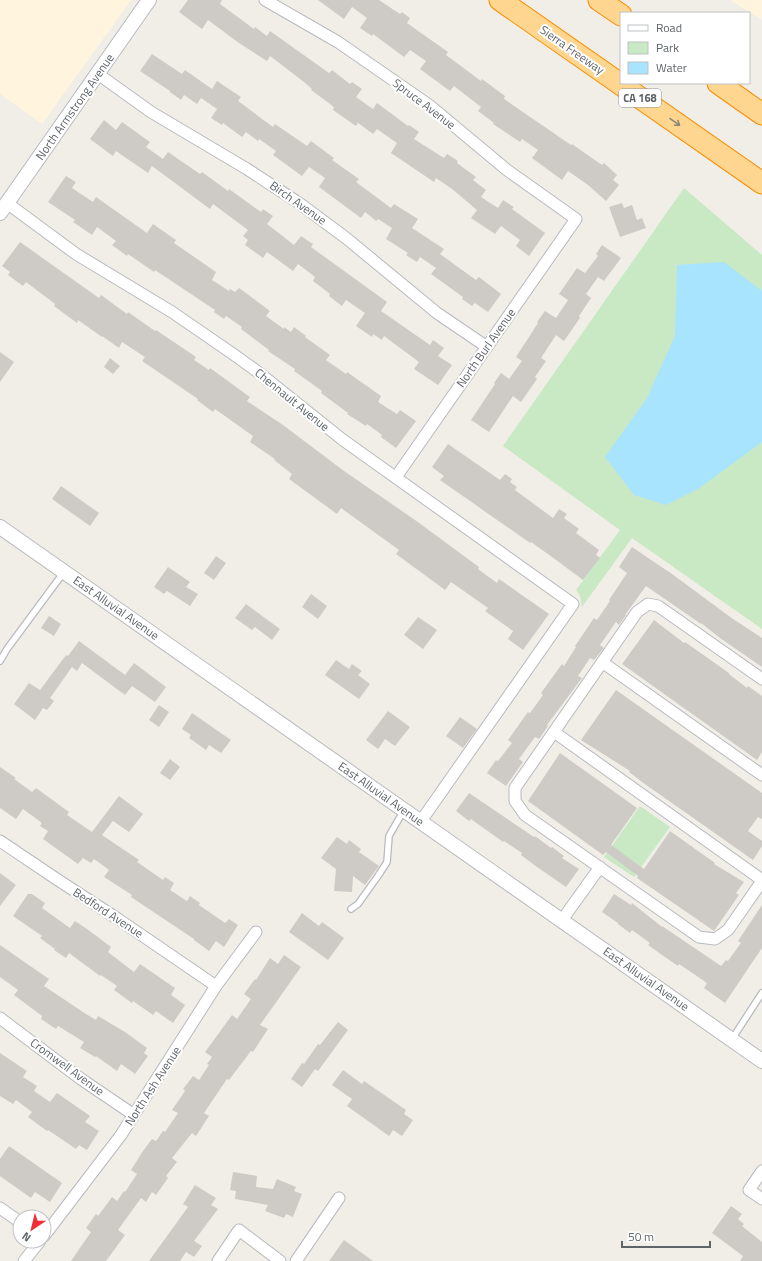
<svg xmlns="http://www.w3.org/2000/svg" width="762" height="1261" font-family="'Titillium Web',sans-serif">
  <rect width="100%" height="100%" fill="#f1eee7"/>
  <path fill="#fff4de" d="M0,0H131L42,124L0,94Z
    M730,0H762V20Z"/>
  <path fill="#c8e9c3" d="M684,188L762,255V629L632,538L582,607L580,596L576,590L620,530L503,446Z
    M640,806L670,827L634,877L604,857Z"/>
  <path fill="#a9e4ff" d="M724,262L762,291V442L698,489L666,505L634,495L605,457L647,398L675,336L677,265Z"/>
  <path fill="#cecbc6" d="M188,0H222L220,4L254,29L255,27L267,36L270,31L329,73L332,70L350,84L352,82L362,89L356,97L373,109L377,103L408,126L409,125L419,132L414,139L444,158L447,154L458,161L457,163L476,177L473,180L486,190L481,197L498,208L503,200L514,207L512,209L545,233L529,256L516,246L520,240L501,226L495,234L471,218L477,210L452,189L436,178L434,182L391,153L397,143L377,129L373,134L358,123L356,126L333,110L334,107L311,90L312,89L304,82L270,56L267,61L239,43L208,20L202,29L179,12Z
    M318,0H379L400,14L402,12L410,18L407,23L448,52L446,55L481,81L482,79L505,96L504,99L571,145L572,144L602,165L604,163L617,175L613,180L619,185L606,201L588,185L568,171L562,180L532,158L538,150L522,139L520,142L493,124L494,123L478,111L481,107L454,86L450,91L420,69L426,61L410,50L404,57L373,34L372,36L360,28L367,18L352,7L344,19Z
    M152,54L182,74L185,70L212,89L217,81L241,97L238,101L273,127L275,124L307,146L311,141L334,158L332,160L359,179L356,182L391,208L394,204L418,219L412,228L444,249L440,254L476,280L479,277L501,294L488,312L475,303L472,306L462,299L463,297L431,274L436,268L420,257L417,262L406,255L408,253L386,239L392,228L378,219L376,221L365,212L361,218L319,187L325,178L309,167L302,176L273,155L276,151L259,139L258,141L246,132L242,137L223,123L222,125L211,118L217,109L201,98L197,104L184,95L181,100L170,92V91L140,71Z
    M104,120L116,130L122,122L150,142L146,147L163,159L168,152L200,174L202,172L228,191L229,189L261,212L263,209L273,216L267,224L280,234L294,245L301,236L313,244L311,247L387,302L381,311L430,345L433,340L444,348L438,356L452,365L438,385L414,369L419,362L384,336L382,340L373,334L372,337L356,326L365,313L346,300L342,306L329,296L330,294L313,281L315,277L298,264L293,271L267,252L263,258L245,245L248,240L243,236L248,230L213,204L210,209L152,166L148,173L116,151L113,156L90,139Z
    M66,176L76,182L72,188L93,202L96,197L147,233L153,224L176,240L174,243L216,272L212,280L229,291L230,289L235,292L239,288L270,311L266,316L284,329V327L291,332L294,327L306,336L305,337L330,355L326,360L346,374L347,372L381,396L378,402L397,414L400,410L416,421L396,448L381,437L382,435L367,424L366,426L347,414L348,413L321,393L322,391L294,371L295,369L268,351L269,350L241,329L242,327L226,316L224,319L214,312L215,310L155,270L154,272L128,254L127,256L112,245L116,241L97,227L92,235L73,222L75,220L48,202Z
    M622,203L624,208L632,205L637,220L642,218L646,228L620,237L609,207Z
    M20,242L99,298L101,295L127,314L128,312L155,331L156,330L196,357L194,360L209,370L210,368L250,397L247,401L283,425L344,471L415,520L479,567L478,569L497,583L499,579L549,614L523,650L508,639L513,631L485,611L488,608L451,582L445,590L396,554L399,550L341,508L337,514L289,479L292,474L274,460L275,459L250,442L253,436L215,409L213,412L197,400L198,399L142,361L145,357L122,342L119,348L102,336V337L78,320L77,323L54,306L55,304L26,282L23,286L8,275L10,272L2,266Z
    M602,245L621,258L604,281L598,277L586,294L591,298L579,316L580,318L564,341L556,335L541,358L546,361L535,377L537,379L521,402L513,396L489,432L471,420L495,384L494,383L501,373L509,379L522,361L516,357L538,323L537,322L545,311L556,318L568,300L559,294L577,268L585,273L598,256L596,254Z
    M0,352L14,362L0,382Z
    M110,358L120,366L113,374L104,367Z
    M448,444L500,480L505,474L512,479L510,482L517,487L515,490L553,518L559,509L567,514L564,518L579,529L576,533L599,550L596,555L600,558L583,580L552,557L531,542L530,543L440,480L444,476L432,467Z
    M61,486L99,513L90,526L52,499Z
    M632,547L672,574L733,619L762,638V667L720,638L701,623V624L646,586L625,615H626L619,625L616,622L600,645L604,648L594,660L590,658L578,676L582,678L547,725L548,726L539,739L535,737L519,759L523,762L506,786L487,773L496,760L498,761L512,743L508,740L528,712L530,713L543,695L541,693L562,664L564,666L576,647L575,646L594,618L597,620L610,601L609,600L627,573L619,567Z
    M216,556L226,563L214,580L204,573Z
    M168,567L190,582L186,587L198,594L190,606L167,591L164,594L154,587Z
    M311,594L327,606L318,619L302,607Z
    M246,604L280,629L272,640L255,627L252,630L235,618Z
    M49,616L61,624L54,636L41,628Z
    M418,617L437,630L423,649L404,635Z
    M654,620L684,643L685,642L729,673V674L747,688L748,686L762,696V752L757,760L622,664Z
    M79,641L125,675L134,663L166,687L155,702L132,686L125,695L82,663L77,671L72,667L50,698L54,701L47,710L43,708L35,720L14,704L29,683L40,690L66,655L68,656Z
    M336,660L349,669L352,664L362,671L358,675L370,684L359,699L325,675Z
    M616,690L762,793V819L758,817L748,831L762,841V846L753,860L642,782L629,772L630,771L581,740Z
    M159,705L169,712L159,727L149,720Z
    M388,711L410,727L395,746L385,739L378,749L366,740Z
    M192,713L231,740L221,753L209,745L206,750L189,738L191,735L182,729Z
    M460,717L477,729L463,748L446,736Z
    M560,753L637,808L611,845L644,869L670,831L715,863L714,864L744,882L736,893L739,895L714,931L637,878L638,876L606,852L603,855L528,801Z
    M170,759L180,767L170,780L160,773Z
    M0,767L16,778L14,779L32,792L36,788L69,812L67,815L92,832L119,796L143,814L129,832L113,821L102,835L139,860L137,862L163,880L165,877L174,883L170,890L187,901L190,896L200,903L199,905L225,923L229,919L238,925L224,947L216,941L209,951L194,940V939L131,897L132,895L104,877L109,870L94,859L91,863L83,858L78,864L43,839L48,831L40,826L42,823L23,809L16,819L0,808Z
    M469,793L534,837L535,836L551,848L552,847L564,856L562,858L579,869L566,887L537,867L521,855L522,853L504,841L503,842L471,819L469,821L456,811Z
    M337,837L347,844L349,840L361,849L359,852L379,866L365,885L353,876L352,892L334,891L336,869L321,858Z
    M0,873L16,885L0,906Z
    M28,894H32L45,903L42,908L70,928L75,921L87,929L111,947L108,952L134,972L140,964L175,988L171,995L185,1005L173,1023L156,1011L153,1015L133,1001L132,1003L114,990L117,986L101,975L100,976L69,953L66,958L54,950L55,949L40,938L42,936L13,916Z
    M614,894L631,905L632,903L662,927V926L721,966L726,960L728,961L741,943L738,941L762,905V948L725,1003L704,988L707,983L679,964L678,966L662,955L648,945L650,943L632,930L630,933L618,924V923L602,912Z
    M302,913L319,926L322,922L344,938L328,960L289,932Z
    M0,945L49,979L44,986L86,1014L96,1020L98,1016L125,1032L147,1048L144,1053L148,1056L135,1074L121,1064L117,1071L96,1056L95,1057L80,1048L84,1042L58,1026L56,1029L41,1019L42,1016L14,995L18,990L0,977Z
    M284,955L301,967L260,1025L268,1029L253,1052L251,1051L229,1080L227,1079L204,1113L209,1116L196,1136L192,1133L172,1158L177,1162L166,1176L168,1178L156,1195L152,1192L146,1202L141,1198L118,1230L125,1235L106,1261H71L91,1232L86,1228L96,1214L98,1216L112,1197L117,1201L124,1191L125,1192L137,1174L131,1170L143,1151L152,1139L156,1141L163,1131L165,1132L178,1113L172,1110L185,1091L183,1089L193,1076L199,1080L209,1065L207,1064L212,1057L205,1052L232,1015L237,1019L251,999L244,994L255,979L256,980L270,958L278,964Z
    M338,1022L348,1030L318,1071L315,1069L302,1087L291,1079L302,1063L304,1064L318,1044L320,1045Z
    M0,1053L27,1071L23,1077L37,1086L34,1091L50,1102L57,1093L90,1116L85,1122L99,1131L87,1150L79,1145L76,1149L48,1130L47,1131L28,1117L32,1112L16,1100L13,1104L0,1096Z
    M343,1070L362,1084L364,1081L406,1110L404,1114L413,1120L402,1136L393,1130L389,1136L347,1106L352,1099L332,1085Z
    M9,1146L62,1183L50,1202L35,1192L31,1198L0,1176V1159Z
    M233,1172L257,1176L256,1187L273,1189L277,1179L296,1187L294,1191L302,1194L293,1217L286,1214L284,1218L265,1211L268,1205L235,1199L236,1191L230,1190Z
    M195,1185L216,1198L211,1205L218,1209L194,1241L202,1246L194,1257L186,1252L180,1261H149L188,1207L183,1204Z
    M731,1206L742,1214L738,1219L744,1224L742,1226L762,1242V1261H740L743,1256L712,1233Z
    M344,1240L373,1261H329Z"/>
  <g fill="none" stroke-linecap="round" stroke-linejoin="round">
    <defs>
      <path id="service" d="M0,661L7,649L64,572
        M351,909L358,904L378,876L387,862L389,836L404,810
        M732,1039L762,993"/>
      <path id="minor" d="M265,0L338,42L429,105L507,170L576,219L396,477
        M98,74L151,112L247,169L299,203L346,238L437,313L487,347
        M7,203L76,254L172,312L233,354L258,372L343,440L573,604L421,821
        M602,662L762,775
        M762,679L658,606L648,604L637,612L515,788V801L525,815L699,937L715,939L728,930L762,881
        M554,732L762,880
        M0,841L58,880L118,919L216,986
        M562,920L600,867
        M0,1018L81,1079L134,1115
        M762,1171L749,1190L762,1199
        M0,1208L20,1222
        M44,1236L121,1135L216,986L256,932
        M24,1261L40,1241
        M218,1261L239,1230L280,1261
        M296,1261L339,1198"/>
      <path id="tertiary" d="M0,213L149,0
        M0,527L762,1061"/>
      <path id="motorway" d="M500,0L762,183
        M599,0L621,15
        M718,83L762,114"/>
    </defs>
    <use href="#service" stroke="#b7babe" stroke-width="8"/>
    <use href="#minor" stroke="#b7babe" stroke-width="13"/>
    <use href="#tertiary" stroke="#b7babe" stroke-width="16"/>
    <use href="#motorway" stroke="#f88e00" stroke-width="23"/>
    <use href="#service" stroke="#fff" stroke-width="5.5"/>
    <use href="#minor" stroke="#fff" stroke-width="11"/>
    <use href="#tertiary" stroke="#fff" stroke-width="14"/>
    <use href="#motorway" stroke="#ffd690" stroke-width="21"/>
  </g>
  <defs><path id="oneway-shaft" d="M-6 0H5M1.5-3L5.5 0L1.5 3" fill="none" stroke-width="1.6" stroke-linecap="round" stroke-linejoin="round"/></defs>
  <use stroke="#8e8674" href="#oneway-shaft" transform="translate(675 122) rotate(35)"/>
  <g text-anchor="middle" stroke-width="4" stroke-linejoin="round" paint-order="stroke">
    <rect fill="#fff" stroke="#8e9295" stroke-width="1" x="619" y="89" width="42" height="18" rx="3"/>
    <g font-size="11" font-weight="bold" fill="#5e6468">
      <text x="640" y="102">CA 168</text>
    </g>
    <g font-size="12" fill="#5e6468" stroke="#fff">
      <text transform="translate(572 50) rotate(35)" y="4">Sierra Freeway</text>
      <text transform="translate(424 104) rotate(37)" y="4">Spruce Avenue</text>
      <text transform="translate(75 107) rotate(-55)" y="4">North Armstrong Avenue</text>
      <text transform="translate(298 203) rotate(35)" y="4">Birch Avenue</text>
      <text transform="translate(486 348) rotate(-55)" y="4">North Burl Avenue</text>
      <text transform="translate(292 400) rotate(39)" y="4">Chennault Avenue</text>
      <text transform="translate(116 608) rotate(35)" y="4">East Alluvial Avenue</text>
      <text transform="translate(381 794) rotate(35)" y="4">East Alluvial Avenue</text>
      <text transform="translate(108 913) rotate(33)" y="4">Bedford Avenue</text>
      <text transform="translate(646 979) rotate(35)" y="4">East Alluvial Avenue</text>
      <text transform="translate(67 1067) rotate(36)" y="4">Cromwell Avenue</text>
      <text transform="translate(153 1086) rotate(-57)" y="4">North Ash Avenue</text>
    </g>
  </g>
  <rect x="620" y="12" width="130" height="72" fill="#ffffff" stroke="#bfc1c3"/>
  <rect x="628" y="25" width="20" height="6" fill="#ffffff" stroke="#bfc1c3"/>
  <text x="656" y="32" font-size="12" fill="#5e6468">Road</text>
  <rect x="628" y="42" width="20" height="12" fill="#c8e9c3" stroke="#bfc1c3"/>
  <text x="656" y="52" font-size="12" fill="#5e6468">Park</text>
  <rect x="628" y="62" width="20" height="12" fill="#a9e4ff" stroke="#bfc1c3"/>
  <text x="656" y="72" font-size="12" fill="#5e6468">Water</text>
  <g transform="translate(32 1229) rotate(215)"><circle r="19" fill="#ffffff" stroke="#bfc1c3"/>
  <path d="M0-3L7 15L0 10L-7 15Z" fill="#f12d35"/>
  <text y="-6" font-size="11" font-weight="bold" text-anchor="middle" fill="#5e6468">N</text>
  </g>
  <path d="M622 1241v6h88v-6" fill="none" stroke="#5e6468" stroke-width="2"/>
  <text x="628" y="1241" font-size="12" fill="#5e6468" stroke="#ffffff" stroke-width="3" paint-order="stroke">50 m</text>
</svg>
